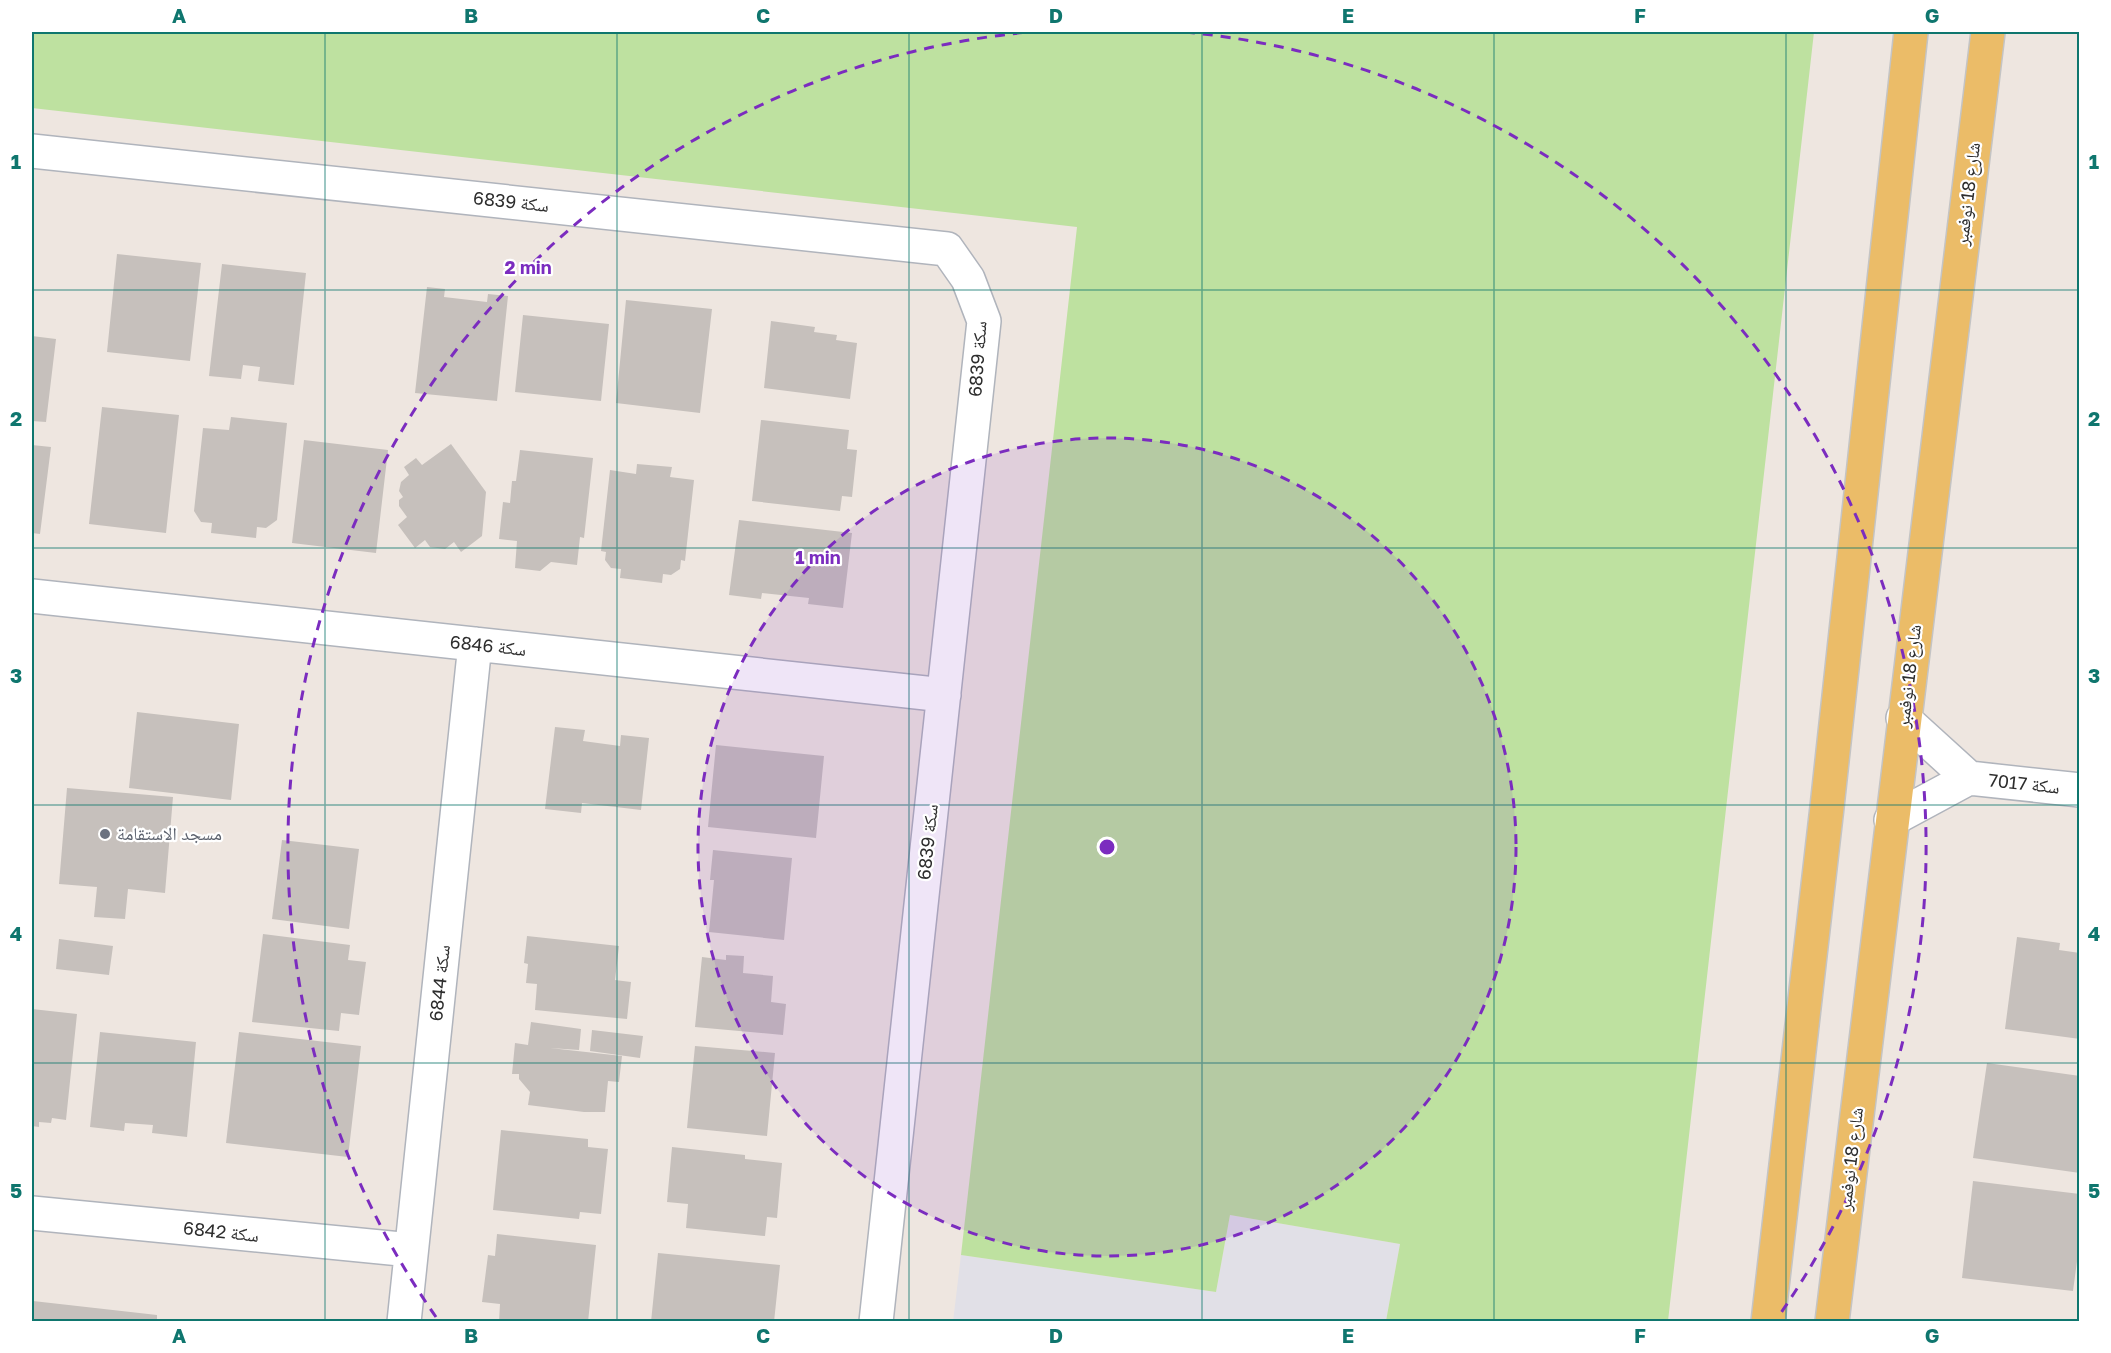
<svg xmlns="http://www.w3.org/2000/svg" width="2111" height="1353" font-family="'Golos Text','Noto Naskh Arabic',sans-serif">
  <rect width="100%" height="100%" fill="#eee6e0"/>
  <path fill="#e1e0e7" d="M1230,1215L1400,1244L1386,1321L953,1322L961,1255L1216,1292Z"/>
  <path fill="#bee1a0" d="M32,32H1814L1668,1321H1386L1400,1244L1230,1215L1216,1292L961,1255L1077,227L32,108Z"/>
  <path fill="#c6c0bc" d="M117,254L201,263L190,361L107,352Z
    M222,264L306,273L294,385L258,381L260,367L243,365L241,379L209,376Z
    M427,287L445,289L444,297L487,302L488,294L508,296L497,401L415,393Z
    M626,300L712,309L700,413L616,403Z
    M523,315L609,324L601,401L515,392Z
    M771,321L815,327L814,332L837,335L836,340L857,343L850,399L764,388Z
    M32,336L56,339L46,422L32,421Z
    M102,407L179,415L166,533L89,524Z
    M231,417L287,423L277,520L266,528L257,527L256,538L211,533L212,523L201,522L194,511L203,428L229,430Z
    M761,420L849,430L847,449L857,450L852,497L842,496L840,511L752,501Z
    M304,440L388,450L376,553L292,543Z
    M451,444L486,492L482,536L461,552L454,542L445,549L430,547L425,540L415,548L398,525L407,517L399,506V500L403,497L399,491L401,482L409,475L404,467L416,458L422,465Z
    M32,445L51,447L40,534L32,533Z
    M520,450L593,458L584,538L580,537L577,565L551,562L540,571L515,568L517,541L499,539L503,502L510,503L512,481H516Z
    M637,464L672,467L670,477L694,480L685,561L681,560L680,569L671,575L663,574L662,583L620,578L621,569L611,568L605,560L606,552L601,551L610,470L636,474Z
    M739,520L852,533L843,608L808,604L809,598L762,593L761,599L729,595Z
    M137,712L239,724L231,800L129,788Z
    M555,727L585,730L583,741L620,746L621,735L649,738L641,810L582,803L581,813L545,809Z
    M716,745L824,756L816,838L708,827Z
    M67,788L173,797L165,893L128,889L125,919L94,917L97,887L59,884Z
    M282,840L359,849L349,929L272,919Z
    M713,850L792,858L784,940L709,932L714,880H710Z
    M263,934L350,945L348,960L366,962L359,1015L341,1013L339,1031L252,1022Z
    M527,936L619,946L615,980L631,982L627,1019L535,1010L537,984L526,983L528,964L524,963Z
    M2017,937L2060,943L2059,950L2080,953V1039L2005,1029Z
    M59,939L113,946L109,975L56,969Z
    M726,955L744,956L743,973L773,976L771,1002L786,1004L783,1035L695,1027L702,957L726,960Z
    M32,1009L77,1014L66,1120L52,1118L51,1123L39,1122V1127L32,1126Z
    M531,1022L581,1029L579,1050L550,1048L622,1056L619,1082L608,1081L605,1112H584L528,1105L530,1092L519,1079V1074H512L515,1043L528,1045Z
    M592,1030L643,1036L640,1058L590,1051Z
    M100,1032L196,1042L187,1137L152,1133L153,1125L125,1123L124,1131L90,1127Z
    M239,1032L361,1046L348,1157L226,1143Z
    M695,1046L775,1053L767,1136L687,1128Z
    M1987,1063L2080,1076V1173L1973,1158Z
    M501,1130L588,1139V1147L608,1149L601,1214L580,1212L579,1219L493,1210Z
    M672,1147L745,1155V1159L782,1163L777,1218L767,1217L765,1236L686,1228L688,1204L667,1202Z
    M1973,1181L2080,1194V1239L2073,1291L1962,1278Z
    M497,1234L596,1245L588,1322H499L500,1304L482,1302L488,1255L495,1256Z
    M658,1253L780,1265L774,1322H651Z
    M33,1301L157,1315V1322H32Z"/>
  <g fill="none" stroke-linecap="round" stroke-linejoin="round">
    <defs>
      <path id="minor" d="M32,151L947,249L968,279L984,321L876,1322
        M32,596L944,695
        M1903,718L1969,778
        M1891,820L1969,778L2080,790
        M32,1213L411,1250
        M404,1322L475,644"/>
      <path id="major" d="M1768,1322L1827,807L1911,32
        M1832,1322L1988,32"/>
    </defs>
    <use href="#minor" stroke="#b0b4bc" stroke-width="36"/>
    <use href="#major" stroke="#c4c4c4" stroke-width="36"/>
    <use href="#minor" stroke="#fff" stroke-width="33"/>
    <use href="#major" stroke="#ebbc68" stroke-width="33"/>
  </g>
  <path fill="none" stroke="#0f766e" stroke-width="1.5" stroke-opacity="0.55" d="M325,32V1322M617,32V1322M909,32V1322M1202,32V1322M1494,32V1322M1786,32V1322M32,290H2080M32,548H2080M32,805H2080M32,1063H2080"/>
  <circle cx="1107" cy="847" r="409" fill="#7b2cbf" fill-opacity=".12"/>
  <g fill="none" stroke="#7b2cbf" stroke-width="3" stroke-dasharray="10 8">
    <circle cx="1107" cy="847" r="409"/>
    <path d="M436 1317A819 819 0 0 1 1029 32M1185 32A819 819 0 0 1 1778 1317"/>
  </g>
  <circle fill="#6b7280" stroke="#fff" stroke-width="2" cx="105" cy="834" r="6"/>
  <g text-anchor="middle" stroke-width="4.5" stroke-linejoin="round" paint-order="stroke">
    <g font-size="18" fill="#2d2d2d" stroke="#fff">
      <text transform="translate(1968 194) rotate(-83)" y="6">شارع 18 نوفمبر</text>
      <text transform="translate(511 202) rotate(6)" y="6">سكة 6839</text>
      <text transform="translate(978 359) rotate(-86)" y="6">سكة 6839</text>
      <text transform="translate(488 646) rotate(6)" y="6">سكة 6846</text>
      <text transform="translate(1909 676) rotate(-83)" y="6">شارع 18 نوفمبر</text>
      <text transform="translate(2024 784) rotate(6)" y="6">سكة 7017</text>
      <text transform="translate(928 842) rotate(-84)" y="6">سكة 6839</text>
      <text transform="translate(440 983) rotate(-84)" y="6">سكة 6844</text>
      <text transform="translate(1851 1159) rotate(-83)" y="6">شارع 18 نوفمبر</text>
      <text transform="translate(221 1232) rotate(6)" y="6">سكة 6842</text>
    </g>
    <g font-size="18" fill="#5b616d" stroke="#fff" text-anchor="start">
      <text x="117" y="840">مسجد الاستقامة</text>
    </g>
  </g>
  <circle cx="1107" cy="847" r="9" fill="#7b2cbf" stroke="#fff" stroke-width="3"/>
  <g font-size="18" text-anchor="middle" font-weight="bold" fill="#7b2cbf" stroke="#fff" stroke-width="4.5" stroke-linejoin="round" paint-order="stroke">
    <text x="528" y="274">2 min</text>
    <text x="818" y="564">1 min</text>
  </g>
  <rect width="2111" height="1353" fill="none" stroke="#ffffff" stroke-width="66"/>
  <rect x="33" y="33" width="2045" height="1287" fill="none" stroke="#0f766e" stroke-width="2"/>
  <g font-size="20" text-anchor="middle" font-weight="bold" fill="#0f766e">
    <text x="179" y="23">A</text>
    <text x="471" y="23">B</text>
    <text x="763" y="23">C</text>
    <text x="1056" y="23">D</text>
    <text x="1348" y="23">E</text>
    <text x="1640" y="23">F</text>
    <text x="1932" y="23">G</text>
    <text x="16" y="169">1</text>
    <text x="2094" y="169">1</text>
    <text x="16" y="426">2</text>
    <text x="2094" y="426">2</text>
    <text x="16" y="683">3</text>
    <text x="2094" y="683">3</text>
    <text x="16" y="941">4</text>
    <text x="2094" y="941">4</text>
    <text x="16" y="1198">5</text>
    <text x="2094" y="1198">5</text>
    <text x="179" y="1343">A</text>
    <text x="471" y="1343">B</text>
    <text x="763" y="1343">C</text>
    <text x="1056" y="1343">D</text>
    <text x="1348" y="1343">E</text>
    <text x="1640" y="1343">F</text>
    <text x="1932" y="1343">G</text>
  </g>
</svg>
